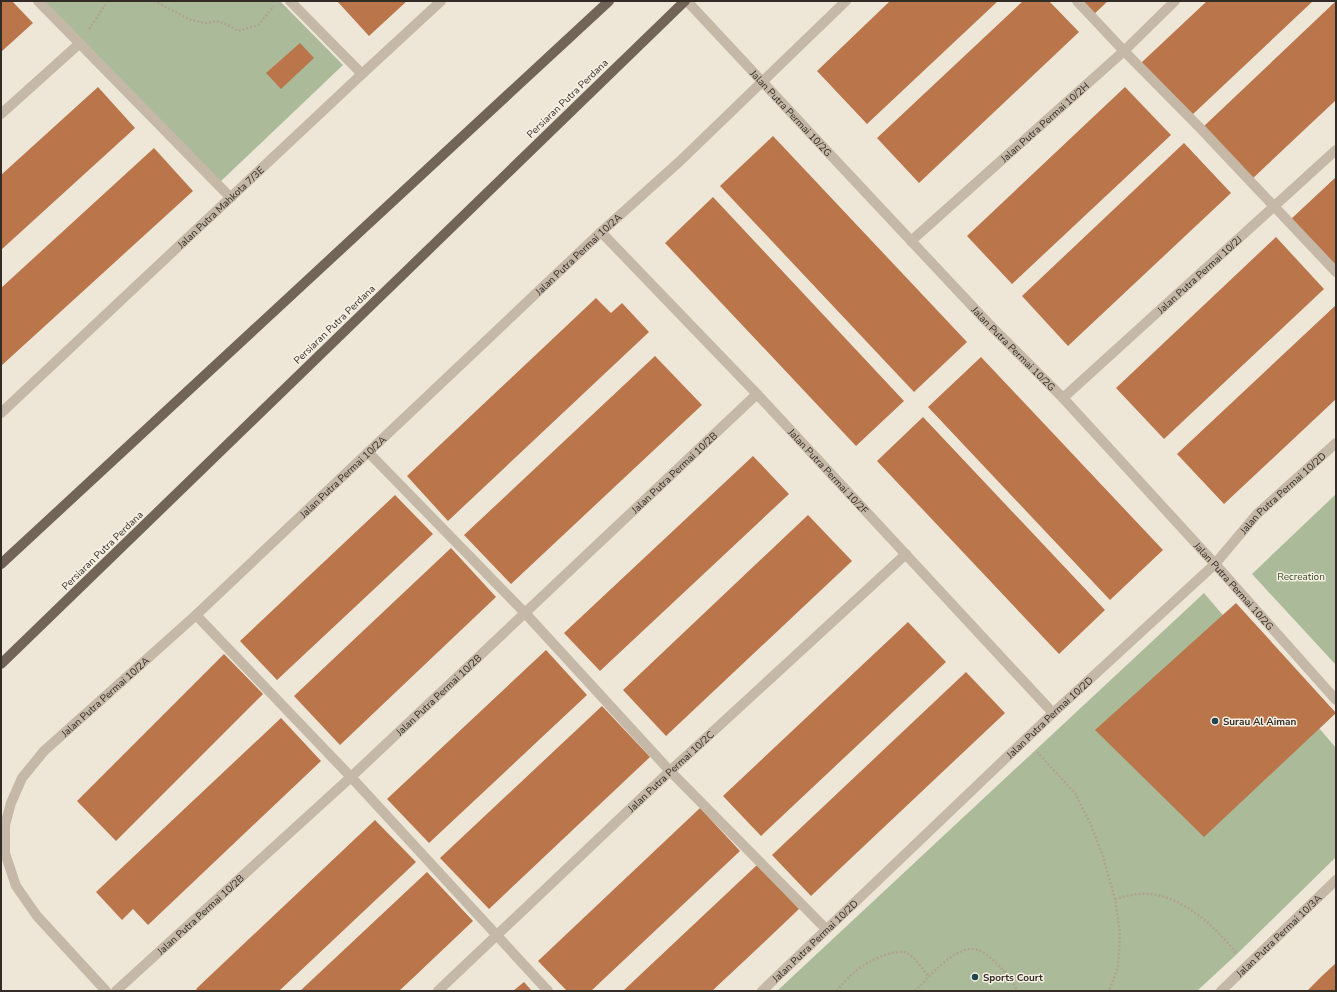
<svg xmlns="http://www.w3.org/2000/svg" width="1337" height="992" font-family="'Nunito Sans',sans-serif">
  <rect width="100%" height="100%" fill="#eee7d8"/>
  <path fill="#abbb9a" d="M44,1H280L343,65L220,182Z
    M1336,494V665L1252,574Z
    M1204,593L1336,748V857L1237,954L1197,991H777Z"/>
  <path fill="#ba754a" d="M1,1H12L33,23L1,52Z
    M337,1H407L369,36Z
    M890,1H998L867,124L817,71Z
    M1023,1H1049L1079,32L919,183L877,138Z
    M1078,1H1108L1092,16Z
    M1207,1H1313L1191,116L1141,63Z
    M1336,1V100L1251,180L1202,128Z
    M300,43L314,58L281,89L266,73Z
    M98,87L135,128L1,250V175Z
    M1125,87L1171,135L1012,284L967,236Z
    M773,136L967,342L914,392L720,186Z
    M1184,143L1231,193L1068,346L1022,296Z
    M154,148L193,191L1,366V288Z
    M1336,177V268L1290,220Z
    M713,197L904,401L856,446L665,243Z
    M1276,237L1324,289L1164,439L1116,388Z
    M596,298L611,313L622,303L649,332L448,521L407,476Z
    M1336,305V399L1224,504L1177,454Z
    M655,356L702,405L511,584L464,535Z
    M981,357L1163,550L1110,600L928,407Z
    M923,417L1105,610L1059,654L877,461Z
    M753,456L789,494L600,671L564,633Z
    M395,495L433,534L277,680L240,641Z
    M808,515L852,561L666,736L623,690Z
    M451,548L496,597L340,745L294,696Z
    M1236,603L1336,713L1204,837L1095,730Z
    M908,622L946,662L761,836L723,796Z
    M546,650L587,695L429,843L387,799Z
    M224,654L263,694L116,841L77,801Z
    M966,672L1005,713L811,896L772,855Z
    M602,706L650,757L489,909L440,858Z
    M281,718L321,761L148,925L133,909L122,920L96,892Z
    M700,808L740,851L591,991H567L538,961Z
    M375,820L416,862L279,991H198L196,989Z
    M757,865L799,909L758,948L712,991H623Z
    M427,872L473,921L414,977L399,991H300Z
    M1336,963V991H1307L1323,975Z
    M524,982L532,991H513Z"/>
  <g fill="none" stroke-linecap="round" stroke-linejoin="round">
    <path stroke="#b0a390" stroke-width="2.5" stroke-dasharray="2 2" stroke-linecap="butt" d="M154,1L191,20L206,23L217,21L228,25L238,31L258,25L274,6
      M89,29L108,1
      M1037,752L1075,793L1091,825L1103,857L1115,899L1120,933L1118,967L1109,991
      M1115,899C1123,897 1131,894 1140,894C1178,891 1215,926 1237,954
      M837,991C842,984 849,976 856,971C866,962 897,946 909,954C917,960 923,970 929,977
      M915,991C929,977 951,950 971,949C980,948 989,956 995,962C1004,970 1012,979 1017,991"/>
    <g stroke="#c5b8a6" stroke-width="10">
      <path d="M38,1L231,198"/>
      <path d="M290,1L362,74"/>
      <path id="s1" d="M687,1L840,165L989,324L1063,398L1215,564L1336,700"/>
      <path d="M1077,1L1124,51L1202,130L1336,272"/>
      <path d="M1,114L80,43"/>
      <path id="s2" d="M601,232L757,394L1053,713"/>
      <path id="s3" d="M911,241L1124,51L1175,1"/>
      <path id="s4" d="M1063,398L1336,150"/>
      <path id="s5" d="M1,413L362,74L441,1"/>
      <path d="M368,452L525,613L670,771L826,929"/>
      <path d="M196,615L351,777L548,991"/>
      <path id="s6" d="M106,991L37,916L16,886L5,853V825L11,803L22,778L44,751L196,615L601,232L679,162L846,1"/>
      <path id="s7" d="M116,991L351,777L757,394"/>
      <path id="s8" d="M438,991L670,771L906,554"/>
      <path id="s9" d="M762,991L1053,713L1215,564L1257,514L1336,443"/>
      <path id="s10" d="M1221,991L1336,880"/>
    </g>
    <path stroke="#726558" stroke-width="10" d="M1,564L609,1
      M1,664L685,1"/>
  </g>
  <g fill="#20454f" stroke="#f7f1e4" stroke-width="1.5">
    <circle cx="1215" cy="721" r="4"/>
    <circle cx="975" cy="977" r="4"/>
  </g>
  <g text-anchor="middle" stroke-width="3" stroke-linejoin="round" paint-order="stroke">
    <g font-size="10" fill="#322b26" stroke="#f7f1e4">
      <text transform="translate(567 98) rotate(-44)" y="4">Persiaran Putra Perdana</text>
      <text dy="4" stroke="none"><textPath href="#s1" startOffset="153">Jalan Putra Permai 10/2G</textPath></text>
      <text dy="4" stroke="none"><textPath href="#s3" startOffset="179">Jalan Putra Permai 10/2H</textPath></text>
      <text dy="4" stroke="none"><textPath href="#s5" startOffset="301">Jalan Putra Mahkota 7/3E</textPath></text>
      <text dy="4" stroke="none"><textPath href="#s6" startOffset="1016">Jalan Putra Permai 10/2A</textPath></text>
      <text dy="4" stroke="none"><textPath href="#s4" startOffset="184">Jalan Putra Permai 10/2J</textPath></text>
      <text transform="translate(334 324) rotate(-44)" y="4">Persiaran Putra Perdana</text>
      <text dy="4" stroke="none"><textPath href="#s1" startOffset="477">Jalan Putra Permai 10/2G</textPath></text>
      <text dy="4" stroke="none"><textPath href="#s2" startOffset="330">Jalan Putra Permai 10/2F</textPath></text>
      <text dy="4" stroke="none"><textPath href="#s7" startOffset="762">Jalan Putra Permai 10/2B</textPath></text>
      <text dy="4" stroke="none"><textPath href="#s6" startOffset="692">Jalan Putra Permai 10/2A</textPath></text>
      <text dy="4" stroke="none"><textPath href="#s9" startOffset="721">Jalan Putra Permai 10/2D</textPath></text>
      <text transform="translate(102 550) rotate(-44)" y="4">Persiaran Putra Perdana</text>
      <text dy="4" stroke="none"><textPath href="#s1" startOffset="801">Jalan Putra Permai 10/2G</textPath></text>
      <text dy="4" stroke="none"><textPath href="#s7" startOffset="438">Jalan Putra Permai 10/2B</textPath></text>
      <text dy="4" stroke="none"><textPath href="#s6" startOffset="368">Jalan Putra Permai 10/2A</textPath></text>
      <text dy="4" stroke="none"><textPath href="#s9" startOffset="397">Jalan Putra Permai 10/2D</textPath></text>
      <text dy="4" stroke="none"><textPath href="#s8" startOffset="320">Jalan Putra Permai 10/2C</textPath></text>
      <text dy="4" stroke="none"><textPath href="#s7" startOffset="114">Jalan Putra Permai 10/2B</textPath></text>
      <text dy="4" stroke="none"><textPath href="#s10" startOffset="80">Jalan Putra Permai 10/3A</textPath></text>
      <text dy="4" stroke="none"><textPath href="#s9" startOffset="73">Jalan Putra Permai 10/2D</textPath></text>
    </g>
    <g font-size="10" fill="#3c4d2c" stroke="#f7f1e4">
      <text x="1301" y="580">Recreation</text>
    </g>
    <g font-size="10" font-weight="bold" fill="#322b26" stroke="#f7f1e4" text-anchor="start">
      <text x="1223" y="725">Surau Al Aiman</text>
      <text x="983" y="981">Sports Court</text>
    </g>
  </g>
  <rect width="1337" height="992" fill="none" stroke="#322b26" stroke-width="4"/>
</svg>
